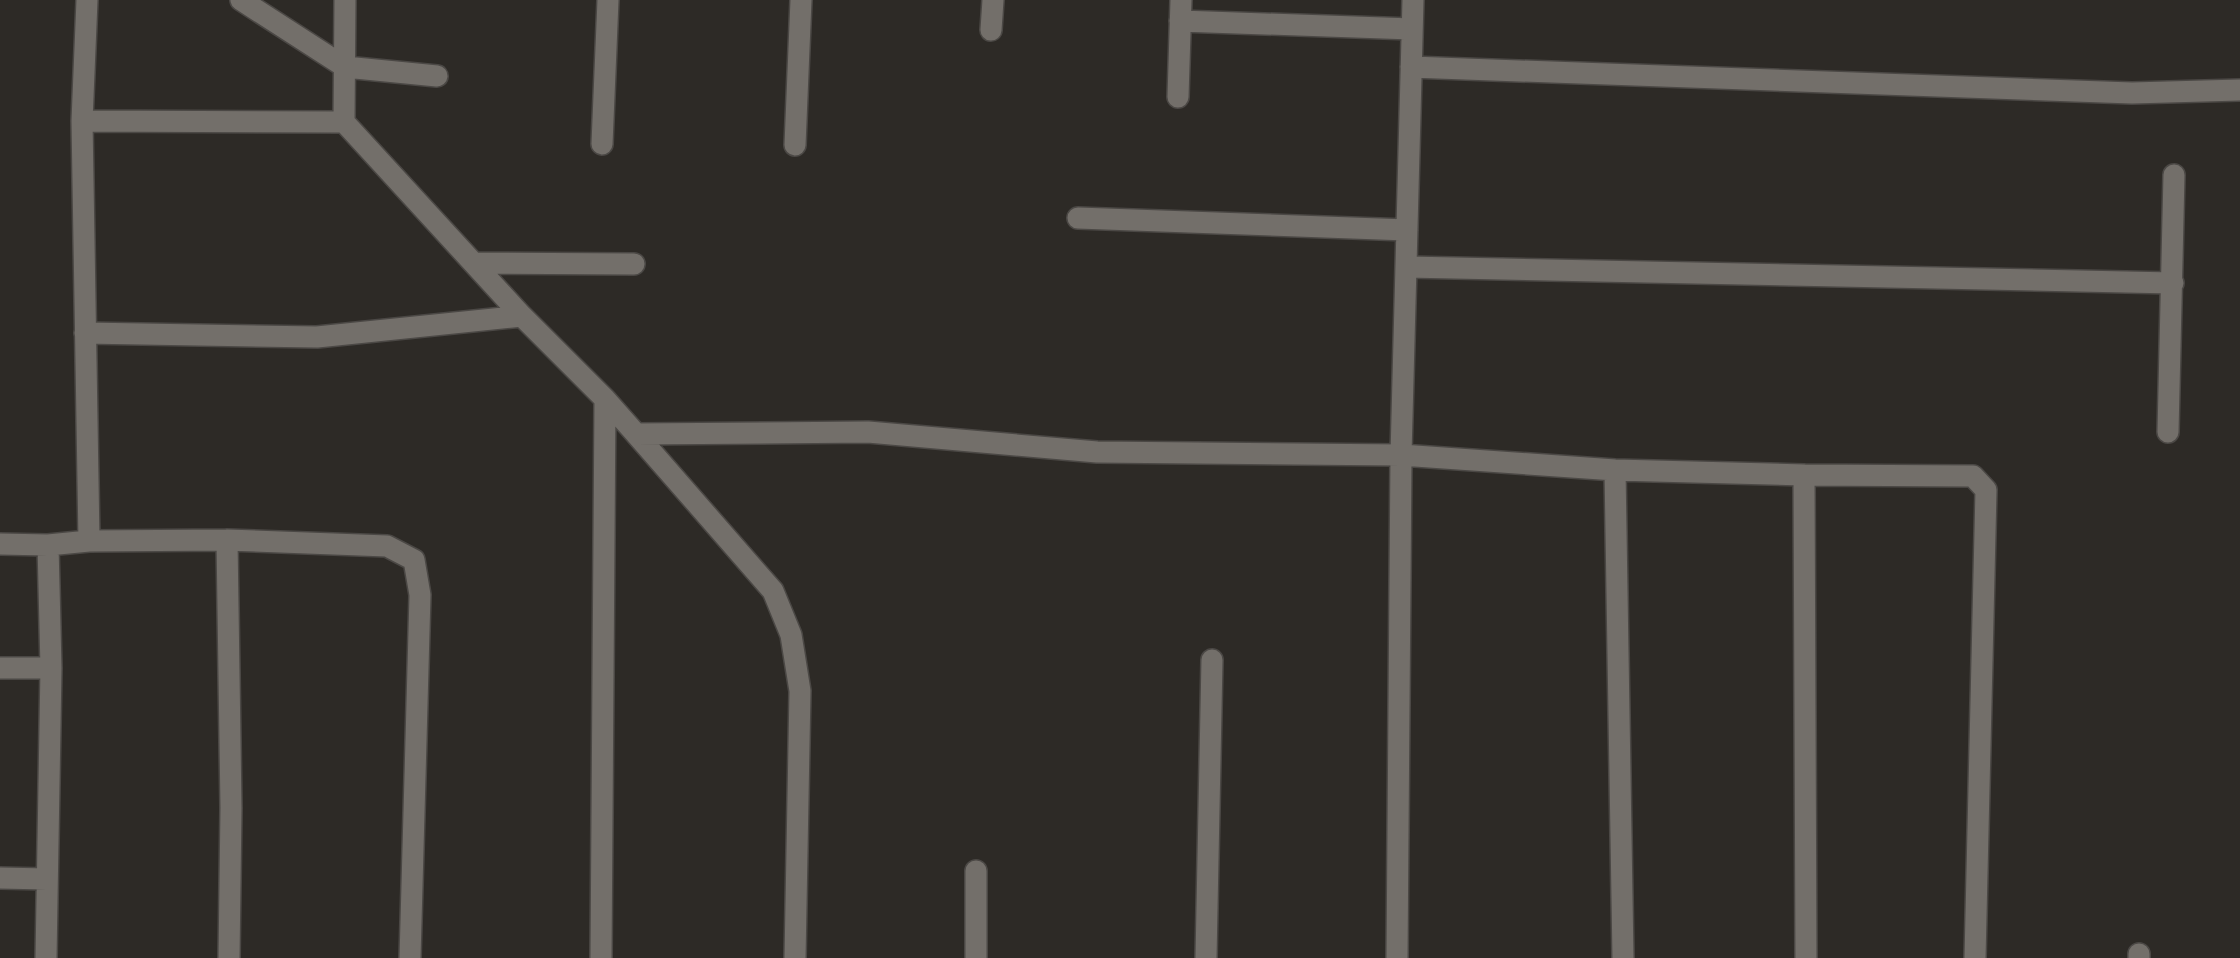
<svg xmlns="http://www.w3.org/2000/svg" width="2240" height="958" font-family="Commissioner,sans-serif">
  <rect width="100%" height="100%" fill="#2d2a26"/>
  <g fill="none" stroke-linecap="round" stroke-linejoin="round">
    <defs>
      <path id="street" d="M241,0L345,67L437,76
        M1180,21L1412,29
        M991,30L993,0
        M1411,67L2132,93L2240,90
        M1178,97L1181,0
        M82,121L87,0
        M344,122L522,316L605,399L636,434L868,432L1097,452L1401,455L1615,470L1804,475L1806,958
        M602,144L608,0
        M795,145L801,0
        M1078,218L1407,230
        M474,263L634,264
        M1407,267L2173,283
        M85,333L317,337L522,316
        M2168,432L2174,175
        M636,434L773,591L791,635L800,691L795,958
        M1615,470L1623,958
        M1804,475L1973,476L1986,490L1975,958
        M227,540L231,808L229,958
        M89,541L227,540L387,546L414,560L420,595L410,958
        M0,544L48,545
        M0,668H51
        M0,878L47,879
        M46,958L51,668L48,545L89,541L82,121L344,122L345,0
        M601,958L605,399
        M976,958V871
        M1206,958L1212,660
        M1397,958L1401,455L1413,0
        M2139,958V954"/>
    </defs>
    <use href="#street" stroke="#4b4845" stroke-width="24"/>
    <use href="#street" stroke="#736f6a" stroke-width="21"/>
  </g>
</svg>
